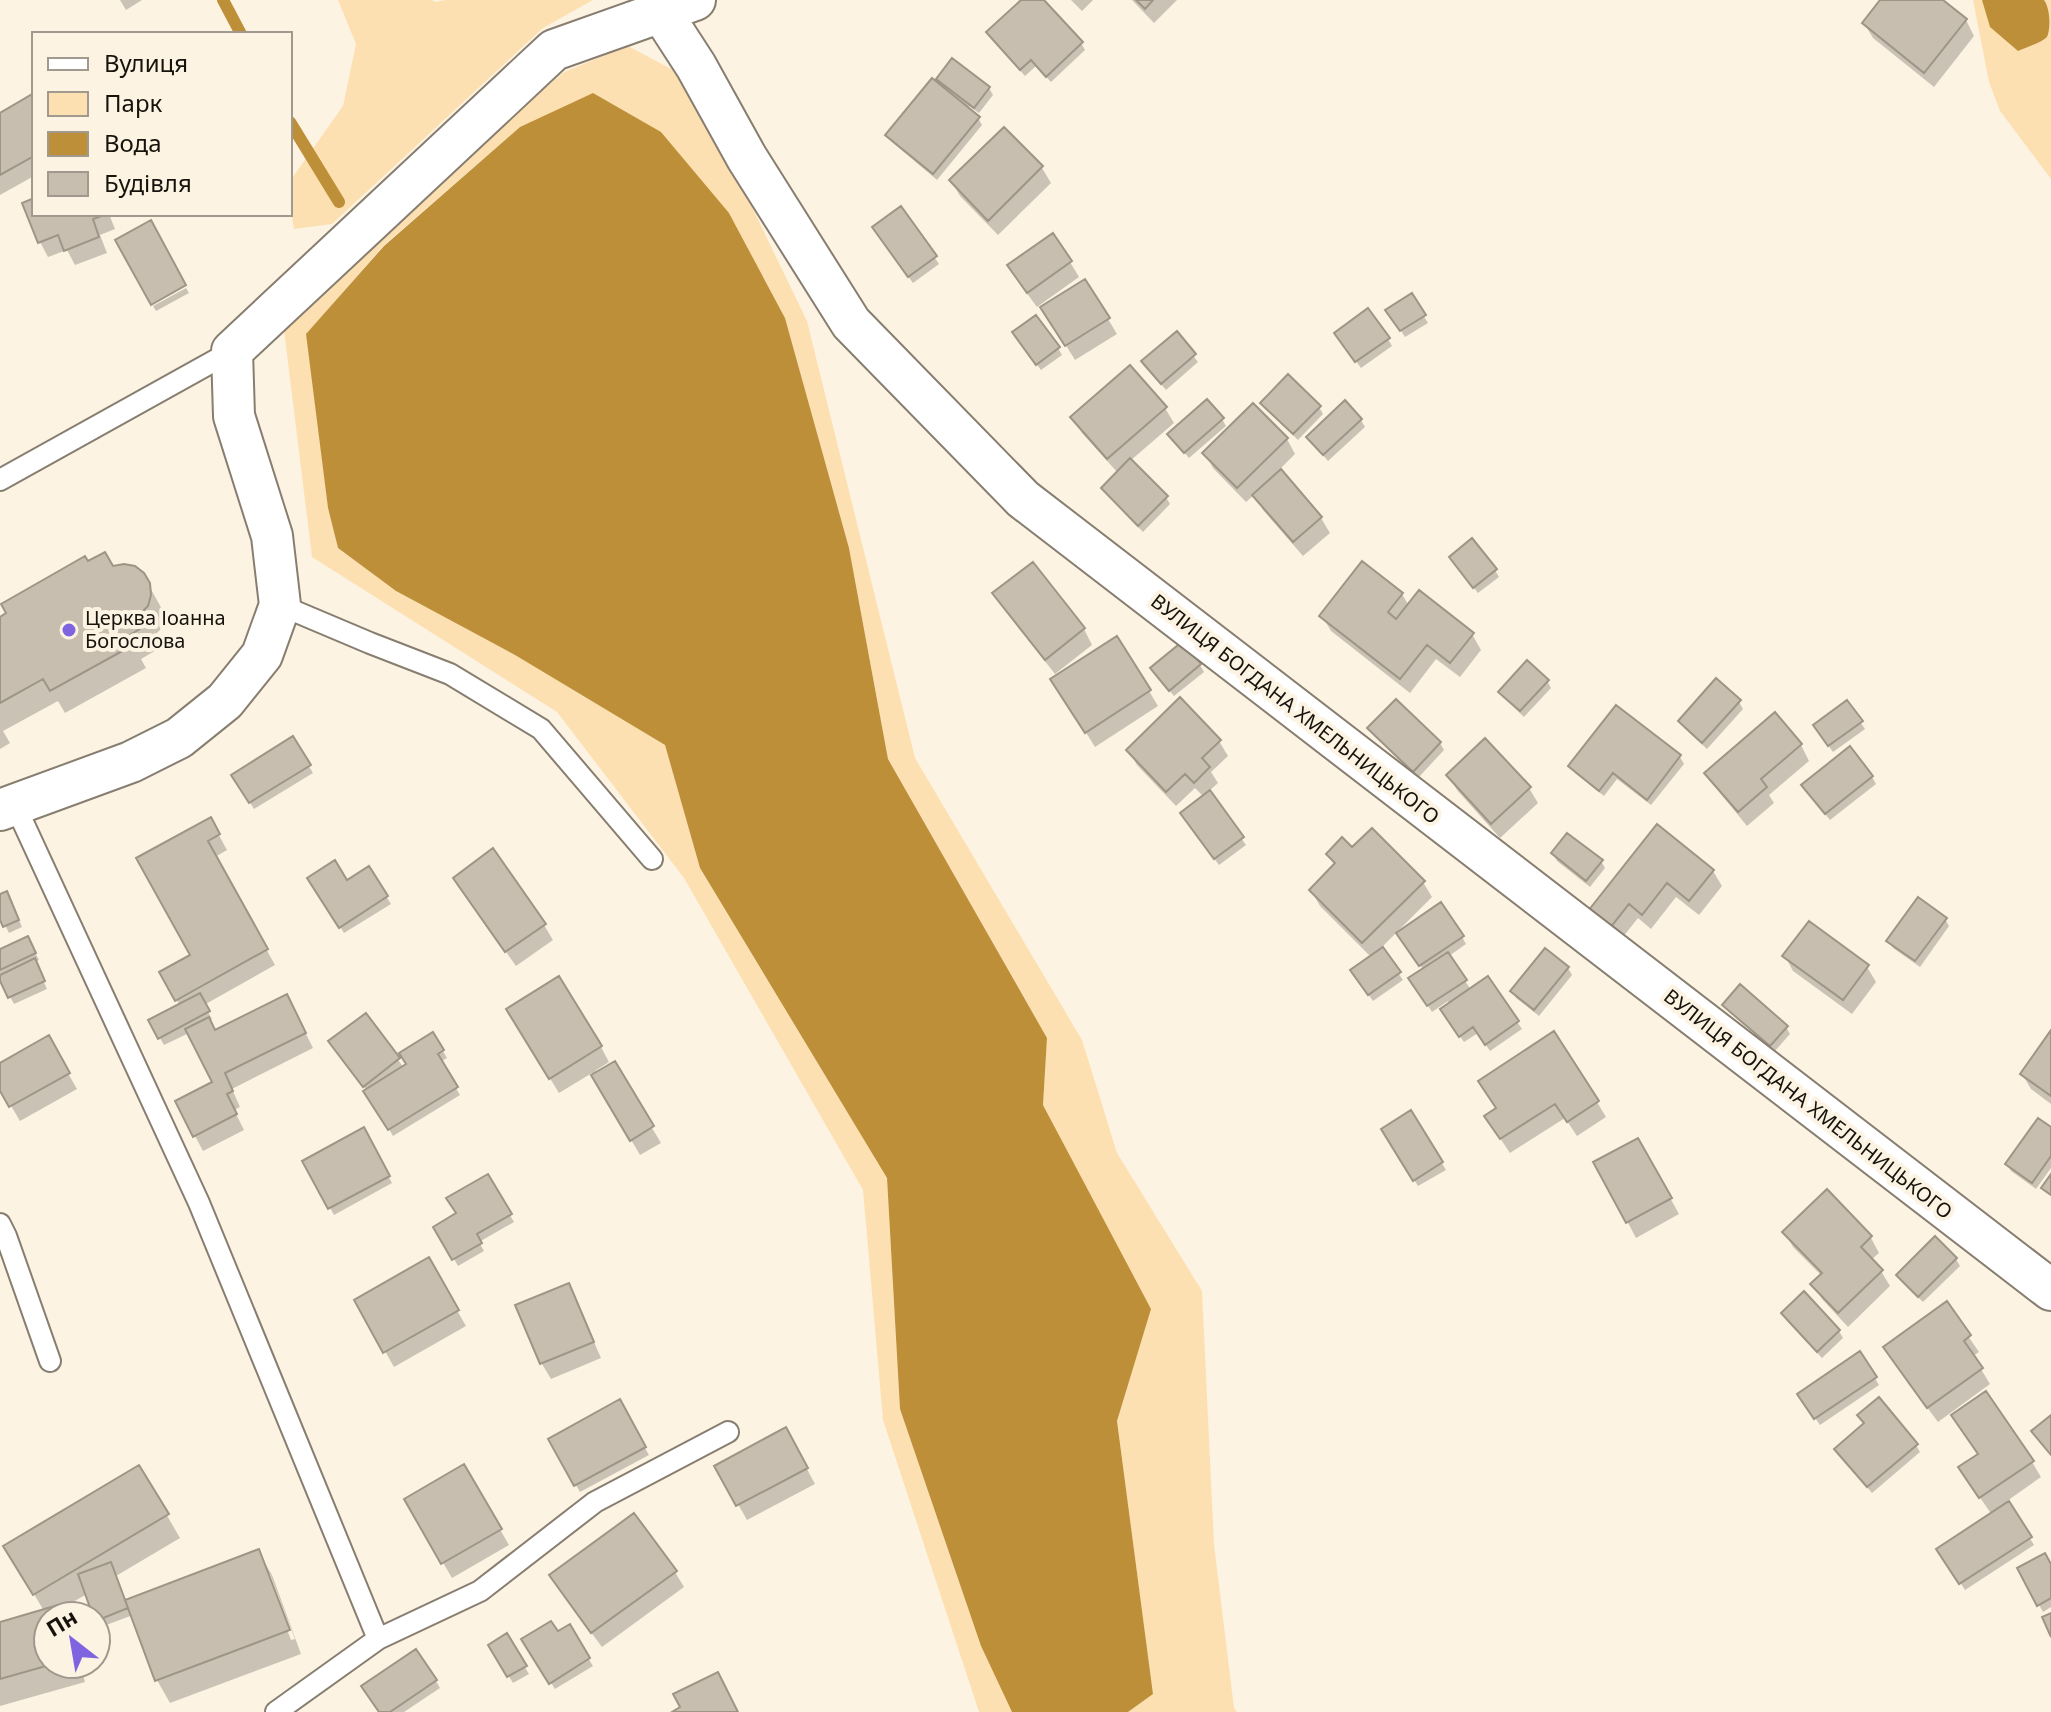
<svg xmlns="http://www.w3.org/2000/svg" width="2051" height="1712" font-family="'Noto Sans',sans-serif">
  <rect width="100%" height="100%" fill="#fdf3e3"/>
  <path fill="#fde0b2" d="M338,0H432L435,2L445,0H593L543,28L332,224L294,229L290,206V181L343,106L356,44Z
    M1973,0H2051V179L2000,111L1989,82Z
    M628,46L675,71L751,205L807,321L915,758L1082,1040L1117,1153L1202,1291L1214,1544L1234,1708L1237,1712H1128L1153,1694L1117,1421L1150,1309L1043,1105L1047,1038L888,759L849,548L785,318L729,213L520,127L384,245L307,334L328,508L338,548L396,591L515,655L665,745L700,868L887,1178L900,1409L981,1646L1012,1712H979L883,1420L863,1190L684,878L557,712L312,557L284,330L403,211L564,72Z"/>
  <path fill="#be8f39" d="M1982,0H2044C2050,8 2051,28 2047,37C2041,43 2026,47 2018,51L1990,27Z
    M593,93L661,132L729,213L785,318L849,548L888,759L1047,1038L1043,1105L1151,1309L1117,1421L1153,1694L1128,1712H1012L981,1646L900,1409L887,1178L700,868L665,745L515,655L396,591L338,548L328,508L306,334L384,246L520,127Z"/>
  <path fill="#0003" fill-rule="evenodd" d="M120,0H142L126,10Z
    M1024,0H1041L1081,43L1085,50L1051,82L1036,66L1025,76L992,39L988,32Z
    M1071,0H1093L1082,11Z
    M1132,0H1177L1154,23Z
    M1882,0H1940L1966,20L1974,36L1934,87L1873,38L1864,23Z
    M939,79L989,88L993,95L979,113L969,106L967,109L978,118L982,125L937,180L892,142L888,135L945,91Z
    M34,96V176L0,195V115Z
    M1004,129L1042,168L1051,183L998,235L960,196L951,180Z
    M34,200V214H109L115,229L100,235L107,253L75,265L67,250L48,257L40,242L25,204Z
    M901,209L939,264L913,283L878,235Z
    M1070,262L1079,277L1037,307L1018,281Z
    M186,288L189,293L156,311L153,306Z
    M1411,296L1428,323L1405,337L1392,317Z
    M1108,319L1117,334L1075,360L1052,323Z
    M1176,334L1198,362L1166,390L1148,369Z
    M1388,339L1392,346L1361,368L1341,340Z
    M1019,340L1058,348L1062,355L1041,370Z
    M1263,403L1319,407L1323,414L1298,440L1267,410Z
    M1165,408L1174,423L1130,461L1166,497L1170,504L1143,532L1107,495L1103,488L1118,473L1082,433L1073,418Z
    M1222,419L1226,426L1189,458L1174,441Z
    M1361,420L1365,427L1328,461L1313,444Z
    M1287,439L1295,454L1279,470L1321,518L1330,533L1303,556L1263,510L1254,495L1246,502L1213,468L1205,453Z
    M87,564L143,575L162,609L163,619L160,630L152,638L158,649L141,659L146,668L65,713L58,701L3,731L10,743L0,749V619Z
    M1033,565L1084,629L1092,645L1055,674L1004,609L995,594Z
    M1455,565L1495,570L1499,577L1478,593Z
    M1402,594L1409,606L1472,634L1481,650L1460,677L1436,659L1410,693L1331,631L1322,616Z
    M1200,665L1204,672L1174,696L1156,675Z
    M1547,681L1551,688L1524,717L1505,699L1501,692Z
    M1149,691L1158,706L1095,747L1062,694Z
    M1739,702L1743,709L1707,749L1684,728L1680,721Z
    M1847,703L1865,729L1833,752L1819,733Z
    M1617,708L1680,757L1684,764L1651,805L1617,779L1604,796L1575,773L1571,766Z
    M1774,715L1801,745L1809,761L1769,795L1774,803L1747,826L1716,788L1707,773Z
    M1370,729L1440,743L1444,750L1418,778L1374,736Z
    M292,739L313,773L254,809L234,776Z
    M1219,741L1228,756L1211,772L1218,783L1208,792L1246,845L1219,865L1186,821L1204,797L1195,788L1176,806L1137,765L1128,750Z
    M1448,775L1529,788L1538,803L1500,838L1457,790Z
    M1872,777L1876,784L1830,820L1808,792Z
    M210,819L227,850L215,857L275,965L204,1005L212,1019L208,1021L215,1032L295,1012L313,1048L232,1089L240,1107L234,1110L244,1130L203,1151L195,1136L214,1083L189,1033L164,1045L150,1021L180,1006L162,973L192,956Z
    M1657,827L1713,871L1722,886L1699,915L1676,897L1651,929L1638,918L1619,942L1600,926Z
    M1351,850L1423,882L1432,897L1381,948L1403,980L1373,1001L1356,977L1371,957L1320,906L1311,890L1335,866L1328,854Z
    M1553,854L1601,861L1605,868L1590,887L1557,861Z
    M368,868L391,904L344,933L310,879L346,882Z
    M464,893L544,925L553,940L516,966Z
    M0,896L10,900L22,927L9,933L0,915Z
    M1945,919L1949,926L1920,967L1893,948L1889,941Z
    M1398,931L1399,933L1462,937L1466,944L1449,956L1471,990L1488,979L1522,1029L1490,1051L1478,1033L1464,1042L1446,1017L1450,1005L1448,1001L1432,1012L1411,979L1424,971Z
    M31,945L39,960L35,962L47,989L14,1004L0,978V951Z
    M1785,956L1867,967L1876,982L1852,1014L1793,971Z
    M1568,968L1572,975L1539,1016L1516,998L1512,991Z
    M1724,1005L1786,1027L1790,1034L1775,1051L1729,1012Z
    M366,1016L404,1068L433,1034L447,1058L440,1062L460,1095L393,1136L367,1091L335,1048Z
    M517,1025L601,1047L609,1062L595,1071L597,1074L614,1064L661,1143L640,1155L592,1073L559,1093Z
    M2051,1033V1104L2031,1089L2022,1074Z
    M48,1038L77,1089L20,1121L0,1087V1065Z
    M1481,1081L1597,1102L1606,1117L1577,1136L1565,1118L1510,1153L1496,1132L1498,1110Z
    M1411,1112L1446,1170L1418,1186L1383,1130Z
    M363,1130L392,1183L334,1215L305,1162Z
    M2051,1130V1168L2036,1189L2011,1171L2007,1164Z
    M1638,1140L1679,1214L1636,1238L1596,1162Z
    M487,1176L514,1222L479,1242L484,1251L458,1266L436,1227L458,1214Z
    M1827,1192L1871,1238L1879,1253L1871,1260L1881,1271L1890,1286L1848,1327L1822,1299L1813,1284L1822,1276L1793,1247L1785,1232Z
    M1956,1259L1960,1266L1923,1302L1902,1282L1898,1275Z
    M428,1260L466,1326L394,1367L356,1300Z
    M576,1301L601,1358L551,1379L542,1364L518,1306Z
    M1946,1304L1979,1352L1973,1356L1990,1384L1938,1422L1894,1363Z
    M1783,1314L1839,1331L1843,1338L1822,1358L1787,1321Z
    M1860,1354L1879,1385L1820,1425L1804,1402Z
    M619,1402L649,1455L580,1492L550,1440Z
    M1859,1416L1916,1445L1920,1452L1872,1493L1841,1456L1865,1425Z
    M794,1445L815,1484L747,1520L717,1467Z
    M2032,1462L2041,1477L2007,1501L2034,1545L1965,1590L1939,1549L1992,1515L1970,1483Z
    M139,1467L180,1538L116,1576L125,1602L258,1552L272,1575L301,1654L170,1703L157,1680L133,1615L101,1627L87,1594L59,1610L63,1616H48V1664H80L85,1682L0,1706V1624L44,1611L6,1547ZM266,1574H270L295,1639L291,1640Z
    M464,1467L509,1545L452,1578L406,1499Z
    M2051,1568V1607L2043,1612L2020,1569Z
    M675,1572L684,1587L602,1647L560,1591L551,1575Z
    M569,1627L593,1666L555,1689L524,1640L558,1634Z
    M506,1636L529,1674L513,1683L490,1645Z
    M436,1681L440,1688L404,1712H380Z"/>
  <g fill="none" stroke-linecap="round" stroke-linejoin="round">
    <path stroke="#be8f39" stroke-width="12" d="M223,0L241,34
      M290,122L339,202"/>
  </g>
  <path fill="#c7beaf" stroke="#9e9587" stroke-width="2" d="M1021,0H1044L1083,42L1046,77L1031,60L1020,70L986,32Z
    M1136,0H1153L1145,9Z
    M1880,0H1943L1967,19L1924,73L1862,23Z
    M952,58L990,87L974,108L936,79Z
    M932,78L980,117L933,174L885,135Z
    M34,93V156L0,175V113Z
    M1004,127L1043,166L988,221L949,180Z
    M34,198V214H107L93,219L99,237L64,251L58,235L38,243L22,203Z
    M901,206L937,256L908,277L872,227Z
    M151,220L186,285L151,305L115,240Z
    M1053,233L1072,261L1027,293L1007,265Z
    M1085,279L1110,318L1065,346L1040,307Z
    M1412,293L1426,315L1400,331L1385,310Z
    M1368,308L1390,338L1355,362L1334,333Z
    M1036,315L1060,347L1036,365L1012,332Z
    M1177,331L1196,354L1161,384L1141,361Z
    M1130,365L1167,407L1107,459L1070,417Z
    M1288,374L1321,406L1293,434L1260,403Z
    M1207,399L1224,418L1184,453L1167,434Z
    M1345,400L1362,419L1323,455L1306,437Z
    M1253,403L1288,438L1237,488L1202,453Z
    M1130,458L1168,496L1138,526L1101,488Z
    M1281,469L1322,517L1293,542L1252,495Z
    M1472,538L1497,569L1473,588L1449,557Z
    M105,552L113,566L124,564L135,566L144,573L150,583L151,595L148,606L140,614L146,625L130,635L135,644L50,691L43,679L0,703V617L6,613L1,604L85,556L88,561Z
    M1362,561L1403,593L1388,612L1396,619L1419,590L1474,633L1450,663L1427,645L1400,679L1319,616Z
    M1033,562L1085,628L1045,660L992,593Z
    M1117,636L1151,690L1085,733L1050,679Z
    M1183,641L1201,664L1169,691L1150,668Z
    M1527,660L1549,680L1520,711L1498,692Z
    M1716,678L1741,700L1702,743L1678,721Z
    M1180,697L1221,740L1202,758L1210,767L1194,783L1185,774L1166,792L1126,750Z
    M1396,699L1441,742L1413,772L1367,728Z
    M1847,700L1863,721L1828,746L1813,725Z
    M1616,705L1681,755L1647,800L1613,773L1599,791L1568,766Z
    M1775,712L1802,744L1761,779L1767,787L1738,812L1704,773Z
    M293,736L311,765L249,803L231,775Z
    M1485,738L1531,787L1491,824L1446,775Z
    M1850,746L1873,776L1825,814L1801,785Z
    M1210,790L1244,837L1214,859L1180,813Z
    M211,817L220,834L208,841L268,949L175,1001L159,972L190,955L136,858Z
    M1657,824L1714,870L1689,901L1667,883L1642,915L1629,904L1610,928L1588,911Z
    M1372,828L1425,881L1362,943L1309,890L1335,863L1326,854L1342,837L1352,847Z
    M1567,833L1603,860L1586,881L1551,853Z
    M493,848L546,924L505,952L453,878Z
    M335,860L347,880L369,866L388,896L339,928L307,878Z
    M7,891L19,920L3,927L0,920V894Z
    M1918,897L1947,918L1915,961L1886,941Z
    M1441,902L1464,936L1419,966L1396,933Z
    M1809,921L1869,965L1843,1000L1782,956Z
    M28,936L36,953L0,970V949Z
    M1383,947L1401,972L1368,995L1350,970Z
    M1545,948L1569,967L1534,1010L1510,991Z
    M1448,952L1467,980L1427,1006L1408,978Z
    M35,958L45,981L8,998L0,981V975Z
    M559,976L602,1046L549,1079L506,1009Z
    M1488,976L1519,1021L1485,1045L1473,1027L1459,1037L1440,1009Z
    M1740,984L1788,1026L1770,1046L1722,1005Z
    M200,993L210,1011L158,1039L148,1020Z
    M287,994L306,1033L225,1073L233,1091L227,1094L237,1114L193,1137L175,1101L212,1082L185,1029L209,1017L215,1030Z
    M366,1013L400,1058L363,1087L328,1041Z
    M2051,1030V1096L2020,1074Z
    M1554,1031L1599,1101L1567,1122L1555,1104L1500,1139L1484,1116L1496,1108L1478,1081Z
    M433,1032L444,1050L438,1054L458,1087L388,1130L363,1091L406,1064L399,1053Z
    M49,1035L70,1073L9,1107L0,1091V1063Z
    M615,1061L654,1126L630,1141L591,1075Z
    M1411,1110L1443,1162L1413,1181L1381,1129Z
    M2038,1118L2051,1127V1156L2032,1183L2005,1164Z
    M364,1127L390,1176L328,1209L302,1161Z
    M1638,1138L1672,1198L1626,1223L1593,1162Z
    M488,1174L512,1214L477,1234L482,1243L452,1260L433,1227L456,1213L446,1198Z
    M2051,1174V1195L2041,1188Z
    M1827,1189L1872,1236L1861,1247L1883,1270L1838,1313L1810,1284L1822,1273L1782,1232Z
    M1935,1236L1957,1258L1918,1297L1896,1275Z
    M429,1257L459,1310L383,1353L354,1300Z
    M569,1283L594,1342L540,1364L515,1305Z
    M1804,1291L1840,1330L1817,1352L1781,1313Z
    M1947,1301L1971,1335L1964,1341L1983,1368L1927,1408L1883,1347Z
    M1860,1351L1877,1377L1814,1419L1797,1394Z
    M1986,1391L2034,1461L1979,1498L1958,1467L1978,1454L1951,1415Z
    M1879,1397L1918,1444L1867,1487L1834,1449L1864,1423L1857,1415Z
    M620,1399L646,1447L574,1486L548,1439Z
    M2051,1415V1455L2031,1431Z
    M786,1427L808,1468L736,1506L714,1466Z
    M464,1464L502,1529L441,1564L404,1499Z
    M139,1465L169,1514L33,1595L3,1546Z
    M2009,1501L2032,1537L1959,1584L1936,1549Z
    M634,1513L677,1571L591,1633L549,1575Z
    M259,1549L290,1630L155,1681L125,1600Z
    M2045,1553L2051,1564V1598L2037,1606L2017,1568Z
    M111,1562L128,1608L96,1621V1616H93L78,1574Z
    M58,1605L62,1616H48V1664H53L0,1679V1622Z
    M2051,1613V1637L2042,1617Z
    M551,1621L558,1631L570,1624L590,1658L549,1684L521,1639Z
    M507,1633L527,1666L507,1677L488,1645Z
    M416,1649L437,1680L390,1712H379L361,1686Z
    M718,1672L738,1712H672L680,1707L673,1694Z"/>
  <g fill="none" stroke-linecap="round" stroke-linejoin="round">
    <defs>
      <path id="lane" d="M0,480L232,351
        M280,605L370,643L450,674L541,729L652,859
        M15,805L199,1203L378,1639
        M0,1224L6,1236L50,1361
        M276,1712L378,1639L480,1591L595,1502L728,1432"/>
      <path id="street" d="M661,12L696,66L747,158L851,323L1023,499L2051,1290
        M0,810L131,762L179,738L225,701L262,655L280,605L272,536L234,416L232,351L554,50L695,0"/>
    </defs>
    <use href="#lane" stroke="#877e70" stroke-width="24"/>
    <use href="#street" stroke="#877e70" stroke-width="44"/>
    <use href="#lane" stroke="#fff" stroke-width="20"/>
    <use href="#street" stroke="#fff" stroke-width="40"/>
  </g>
  <circle fill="#7e64df" stroke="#fdf3e3" stroke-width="3" cx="69" cy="630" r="8"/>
  <g text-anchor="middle" stroke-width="8" stroke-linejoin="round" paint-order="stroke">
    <g font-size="20" fill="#16130d" stroke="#fdf3e3" text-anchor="start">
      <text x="85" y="625">Церква Іоанна<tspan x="85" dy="23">Богослова</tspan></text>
    </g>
    <g font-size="20" fill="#16130d" stroke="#fdf3e3">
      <text transform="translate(1295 709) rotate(38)" y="7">ВУЛИЦЯ БОГДАНА ХМЕЛЬНИЦЬКОГО</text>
      <text transform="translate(1808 1104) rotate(38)" y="7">ВУЛИЦЯ БОГДАНА ХМЕЛЬНИЦЬКОГО</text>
    </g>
  </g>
  <rect x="32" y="32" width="260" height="184" fill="#fdf3e3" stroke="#a1998d" stroke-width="2"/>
  <rect x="48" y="58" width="40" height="12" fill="#ffffff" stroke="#a1998d" stroke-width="2"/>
  <text x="104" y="72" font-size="24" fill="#16130d">Вулиця</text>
  <rect x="48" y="92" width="40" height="24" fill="#fde0b2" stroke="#a1998d" stroke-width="2"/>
  <text x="104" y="112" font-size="24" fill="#16130d">Парк</text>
  <rect x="48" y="132" width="40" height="24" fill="#be8f39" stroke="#a1998d" stroke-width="2"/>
  <text x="104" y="152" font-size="24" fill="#16130d">Вода</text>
  <rect x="48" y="172" width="40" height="24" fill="#c7beaf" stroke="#a1998d" stroke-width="2"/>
  <text x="104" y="192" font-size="24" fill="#16130d">Будівля</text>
  <g transform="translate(72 1640) rotate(329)"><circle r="38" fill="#fdf3e3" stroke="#a1998d" stroke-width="2"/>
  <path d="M0-6L14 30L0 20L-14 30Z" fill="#7e64df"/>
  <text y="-12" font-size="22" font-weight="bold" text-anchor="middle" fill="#16130d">Пн</text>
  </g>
</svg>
